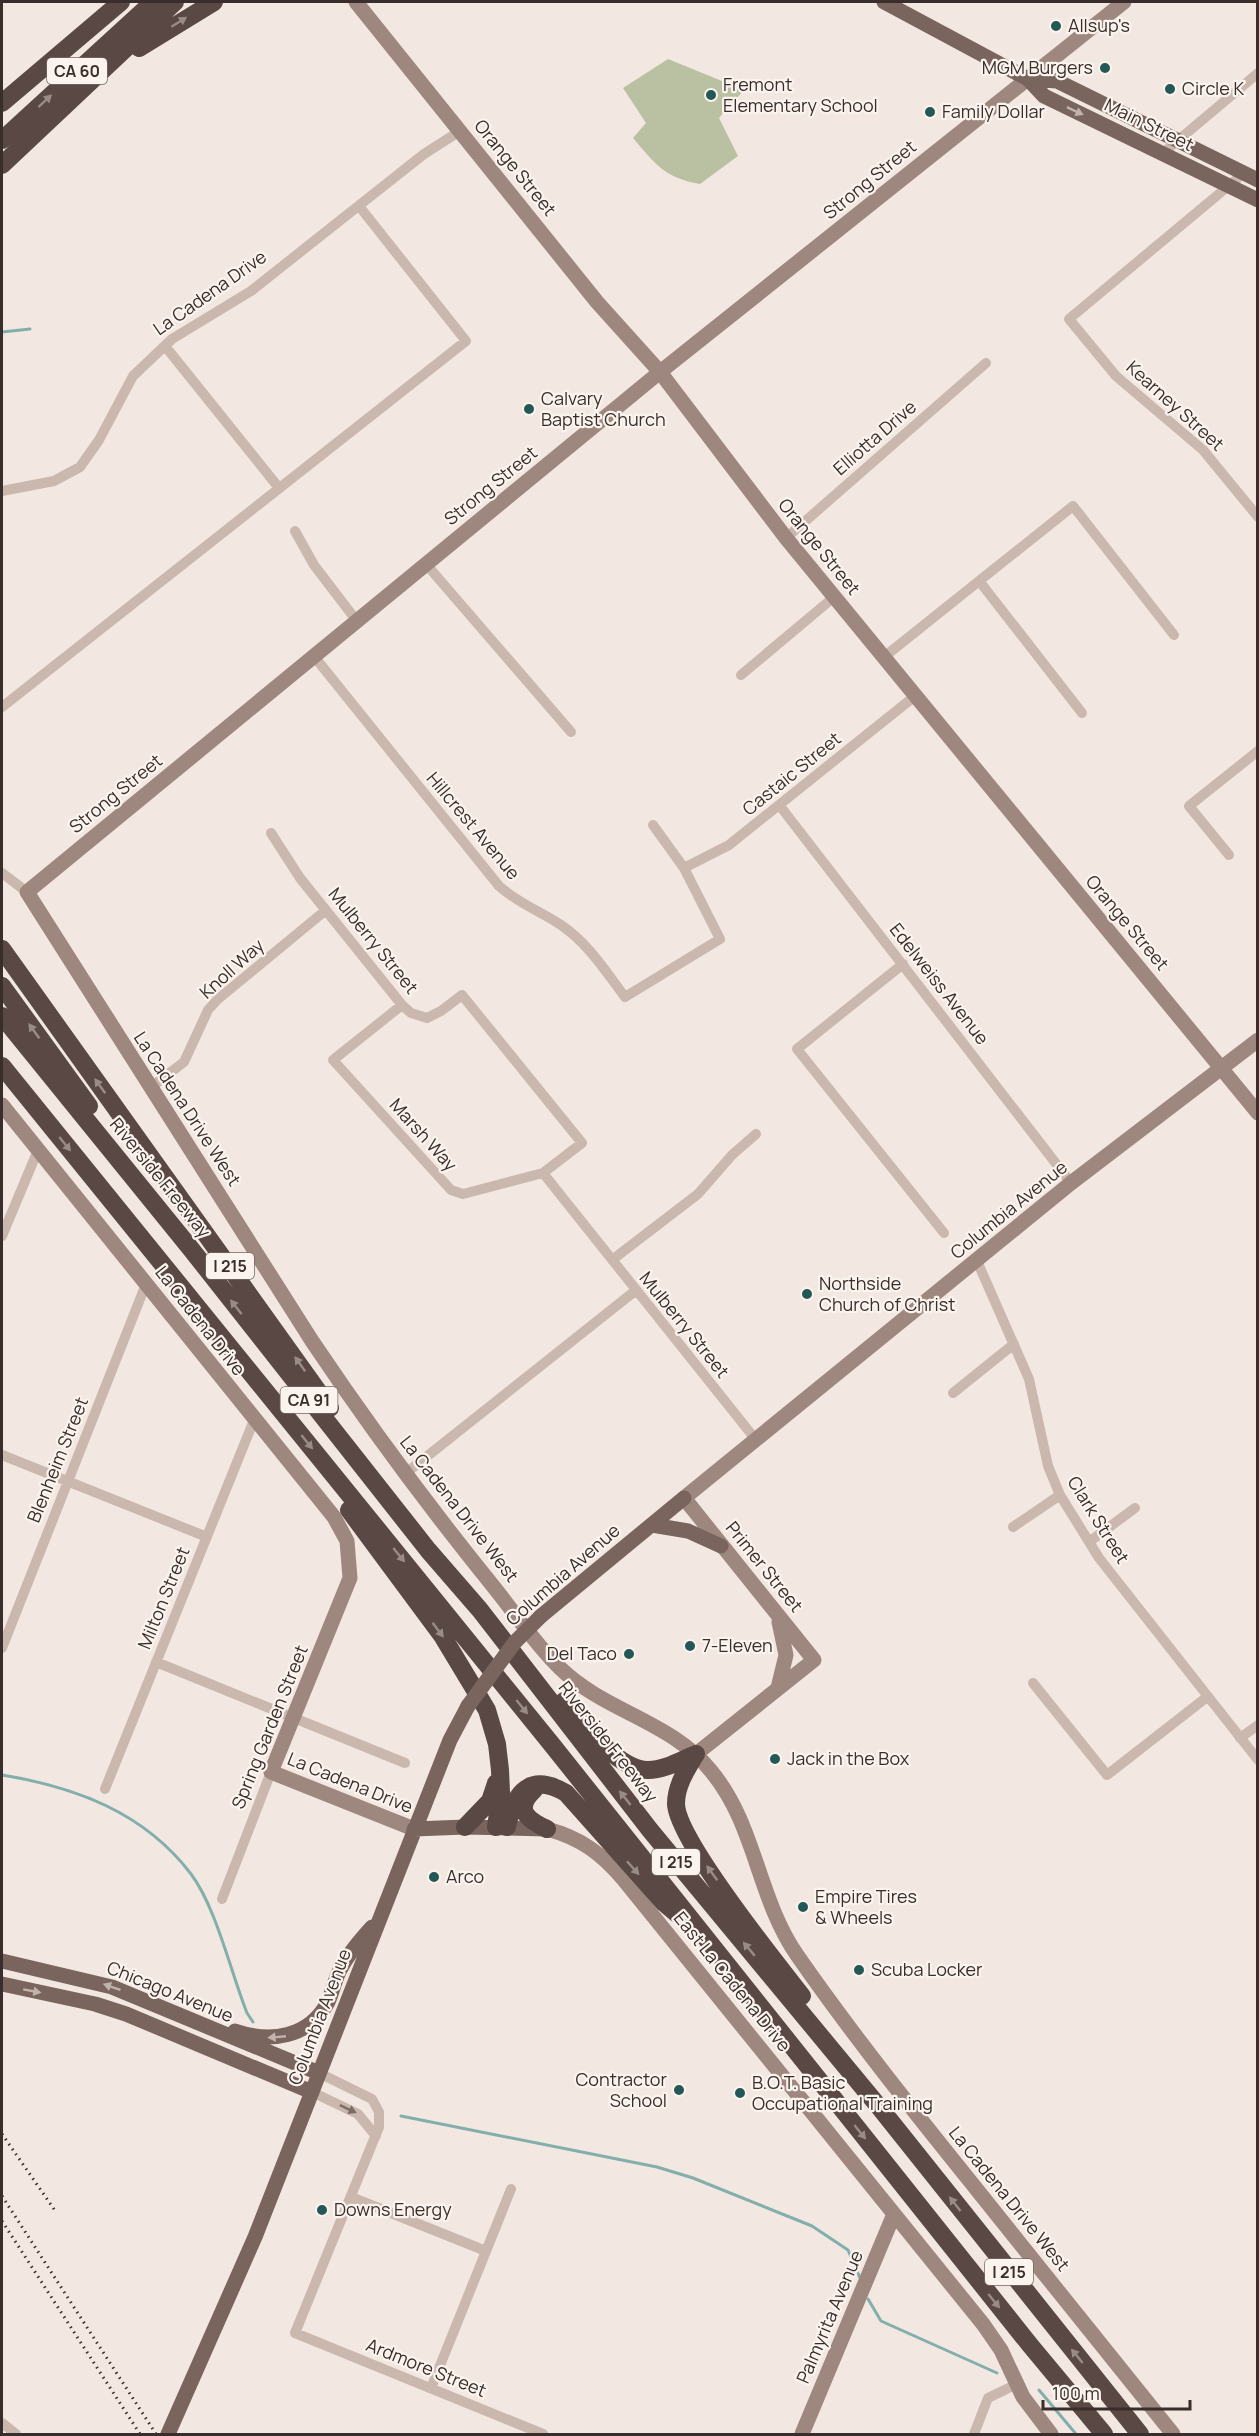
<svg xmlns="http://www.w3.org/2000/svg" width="1259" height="2436" font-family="Manrope,sans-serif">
  <rect width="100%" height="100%" fill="#f2e8e1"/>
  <path fill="#bac1a2" d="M668,59L744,90L719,118L738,156L700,184C665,178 656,165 633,138L646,123L623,88Z"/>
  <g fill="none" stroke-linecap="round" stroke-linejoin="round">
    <path stroke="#82aeab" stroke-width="3" d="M2,332L30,329
      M2,1775C75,1787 144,1812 191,1874C216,1907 231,1973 247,2013L253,2022
      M401,2116L657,2167L693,2178L812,2226L848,2250L860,2278
      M868,2299L881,2321L997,2373
      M1039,2390L1076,2434"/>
    <path stroke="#cab7ad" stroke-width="10" d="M1163,153L1258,73
      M1244,173L1069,319L1116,376L1203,450L1258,517
      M165,346L279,488
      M2,491L54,481L80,467L99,440L133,376L172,339L251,291L424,154L460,131
      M295,531L314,565L356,620
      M786,538L986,363
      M426,564L571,732
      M980,582L1082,713
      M313,655L499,886C519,904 540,911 561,925C588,943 606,972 625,997L720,939L684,868L653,825
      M884,657L1073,506L1174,635
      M741,675L834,597
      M2,707L466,341L359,206
      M780,806L1071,1183
      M271,833L300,878L402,1005L411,1013L427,1018L441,1011L462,995L582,1143L543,1173L463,1194L451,1190L333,1060L402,1005
      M1229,855L1189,806L1258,751
      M684,868L729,845L915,696
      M2,873L27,892
      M903,964L797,1049L944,1233
      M150,1088L184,1062L208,1010L217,1000L326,910
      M543,1173L756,1440
      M2,1236L38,1150
      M612,1260L698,1194L732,1155L756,1134
      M977,1261L1029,1379L1048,1466L1060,1495L1099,1558L1258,1760
      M953,1393L1014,1344
      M2,1455L207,1537
      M406,1473L635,1291
      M1013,1527L1060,1495
      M1089,1542L1135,1508
      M2,1648L146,1284
      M156,1662L405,1763
      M1033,1683L1107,1775L1207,1697
      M1240,1738L1258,1725
      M105,1789L254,1420
      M222,1899L271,1772
      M319,2073L372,2099L379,2112V2127L295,2333L543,2434
      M312,2092L358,2114L376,2136
      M351,2197L486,2251
      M431,2388L511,2189
      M2,2423L16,2434
      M974,2434L988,2398L1017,2384"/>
    <path stroke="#9e877f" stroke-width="15" d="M356,2L597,302L660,372L786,538L1258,1113
      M1124,2L660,372L27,892L312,1341C369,1426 429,1507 493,1586C515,1613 535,1644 560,1668C605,1712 671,1721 711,1771C756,1825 757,1897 797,1955C854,2037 916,2114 978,2191C1043,2272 1108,2354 1173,2434
      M2,1105L334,1517L347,1541L350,1578L271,1772L414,1829
      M778,1688L786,1655L779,1622
      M696,1754L814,1660L684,1498L1071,1183L1258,1040
      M547,1829C581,1838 602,1854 624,1880L983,2324L1001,2350L1023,2397L1051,2434
      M802,2434L894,2214"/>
    <path stroke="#7a645e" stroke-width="15" d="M884,2L1028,79L1044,96L1258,200
      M1028,79L1057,81L1258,180
      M652,1525L688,1531L721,1546
      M541,1616L684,1498
      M414,1829L465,1827L546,1829
      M2,1961L112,1987L319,2073
      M2,1984L95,2004L126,2014L312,2092
      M235,2031C270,2043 309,2038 328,2002C333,1991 335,1978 341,1968C349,1953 361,1939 372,1927
      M168,2434L255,2237L450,1740L468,1706"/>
    <path stroke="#594843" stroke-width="18" d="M139,48L214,2
      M2,103L121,2
      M2,140L153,2
      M2,165L175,2
      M2,949L330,1408
      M2,986L89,1106
      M2,1016L191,1249L428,1550L480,1610L650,1830L880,2108L1140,2434
      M2,1066L553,1746L1030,2345L1104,2434
      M349,1510L443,1637L487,1710L497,1744L500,1770L501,1792L496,1827
      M564,1701C582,1723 618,1770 648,1770C665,1770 681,1760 696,1754
      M696,1754C687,1769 676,1785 676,1804C677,1839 776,1963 802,1996
      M534,1790C513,1810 528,1820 547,1829
      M465,1827L490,1801L496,1783
      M507,1827C514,1792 530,1772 566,1793L664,1903L677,1914"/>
    <path stroke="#392e2b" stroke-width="3" stroke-dasharray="1.5 4.5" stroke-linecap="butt" d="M2,2134L56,2212
      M2,2196L156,2434
      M2,2221L140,2434"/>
    <path stroke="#7a645e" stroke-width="15" d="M468,1706L515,1642L541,1616"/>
  </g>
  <defs><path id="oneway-solid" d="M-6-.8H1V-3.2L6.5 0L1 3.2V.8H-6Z" transform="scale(1.5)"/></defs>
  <g fill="#998c87">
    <use href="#oneway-solid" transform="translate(179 22) rotate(-32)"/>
    <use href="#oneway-solid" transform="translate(45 101) rotate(-43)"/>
    <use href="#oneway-solid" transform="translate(34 1031) rotate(-126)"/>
    <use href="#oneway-solid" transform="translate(100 1086) rotate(-126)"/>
    <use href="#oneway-solid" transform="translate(65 1144) rotate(51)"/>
    <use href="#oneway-solid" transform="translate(236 1307) rotate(-128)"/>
    <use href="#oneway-solid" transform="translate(300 1364) rotate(-125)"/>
    <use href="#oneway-solid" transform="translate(307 1442) rotate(51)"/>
    <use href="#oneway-solid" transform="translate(399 1555) rotate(51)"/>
    <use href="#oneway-solid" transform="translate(438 1630) rotate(53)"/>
    <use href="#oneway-solid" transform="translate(522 1707) rotate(51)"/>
    <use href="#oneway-solid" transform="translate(625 1798) rotate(-128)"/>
    <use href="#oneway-solid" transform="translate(633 1868) rotate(48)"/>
    <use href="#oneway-solid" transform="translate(712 1873) rotate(-126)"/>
    <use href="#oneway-solid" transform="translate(749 1949) rotate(-130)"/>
    <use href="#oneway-solid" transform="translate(860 2132) rotate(51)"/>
    <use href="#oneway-solid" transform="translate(955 2204) rotate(-128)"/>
    <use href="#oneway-solid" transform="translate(994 2301) rotate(51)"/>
    <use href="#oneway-solid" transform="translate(1077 2356) rotate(-129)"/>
  </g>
  <g fill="#c0b3ad">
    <use href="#oneway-solid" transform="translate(1075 111) rotate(25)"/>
    <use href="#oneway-solid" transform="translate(112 1987) rotate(-161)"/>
    <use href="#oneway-solid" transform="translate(32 1991) rotate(10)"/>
    <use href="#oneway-solid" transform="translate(277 2037) rotate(175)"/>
  </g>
  <use fill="#7a6c66" href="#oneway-solid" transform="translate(348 2109) rotate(25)"/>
  <g fill="#235856" stroke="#faf3ee" stroke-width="2">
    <circle cx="1056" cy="26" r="6"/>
    <circle cx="1105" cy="68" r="6"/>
    <circle cx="1170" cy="89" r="6"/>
    <circle cx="711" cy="95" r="6"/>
    <circle cx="930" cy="112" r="6"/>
    <circle cx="529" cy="409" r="6"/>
    <circle cx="807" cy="1294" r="6"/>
    <circle cx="690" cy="1646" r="6"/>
    <circle cx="629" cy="1654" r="6"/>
    <circle cx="775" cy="1759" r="6"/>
    <circle cx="434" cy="1877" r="6"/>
    <circle cx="803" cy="1907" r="6"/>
    <circle cx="859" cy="1970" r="6"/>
    <circle cx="679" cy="2090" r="6"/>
    <circle cx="740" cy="2093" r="6"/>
    <circle cx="322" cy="2210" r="6"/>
  </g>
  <g text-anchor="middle" stroke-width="4.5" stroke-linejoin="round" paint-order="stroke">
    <g fill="#faf3ee" stroke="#736966" stroke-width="1.5">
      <rect x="47" y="58" width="60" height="26" rx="4.5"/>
      <rect x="206" y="1253" width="48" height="26" rx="4.5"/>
      <rect x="280.5" y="1387" width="57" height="26" rx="4.5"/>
      <rect x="652" y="1849" width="48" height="26" rx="4.5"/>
      <rect x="985" y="2259" width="48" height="26" rx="4.5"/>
    </g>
    <g font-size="16" font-weight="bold" fill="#392e2b">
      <text x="77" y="77">CA 60</text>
      <text x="230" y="1272">I 215</text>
      <text x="309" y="1406">CA 91</text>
      <text x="676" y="1868">I 215</text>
      <text x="1009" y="2278">I 215</text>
    </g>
    <g font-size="18" fill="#392e2b" stroke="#faf3ee" text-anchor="start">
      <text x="1068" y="32">Allsup's</text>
      <text x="1093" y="74" text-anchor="end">MGM Burgers</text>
      <text x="723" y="91">Fremont<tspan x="723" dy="21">Elementary School</tspan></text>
      <text x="1182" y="95">Circle K</text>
      <text x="942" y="118">Family Dollar</text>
      <text x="541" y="405">Calvary<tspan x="541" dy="21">Baptist Church</tspan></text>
      <text x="819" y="1290">Northside<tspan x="819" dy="21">Church of Christ</tspan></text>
      <text x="702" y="1652">7-Eleven</text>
      <text x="617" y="1660" text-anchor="end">Del Taco</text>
      <text x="787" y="1765">Jack in the Box</text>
      <text x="446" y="1883">Arco</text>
      <text x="815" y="1903">Empire Tires<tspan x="815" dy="21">&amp; Wheels</tspan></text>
      <text x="871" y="1976">Scuba Locker</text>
      <text x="667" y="2086" text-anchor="end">Contractor<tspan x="667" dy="21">School</tspan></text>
      <text x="752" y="2089">B.O.T. Basic<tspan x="752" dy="21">Occupational Training</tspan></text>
      <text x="334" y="2216">Downs Energy</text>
    </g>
    <g font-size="18" fill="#392e2b" stroke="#faf3ee">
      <text transform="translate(1149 125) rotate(26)" y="6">Main Street</text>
      <text transform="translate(515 168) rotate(51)" y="6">Orange Street</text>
      <text transform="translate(870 180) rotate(-39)" y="6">Strong Street</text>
      <text transform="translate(210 293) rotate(-35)" y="6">La Cadena Drive</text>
      <text transform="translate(1175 406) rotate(42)" y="6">Kearney Street</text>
      <text transform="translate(875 438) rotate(-41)" y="6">Elliotta Drive</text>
      <text transform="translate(491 486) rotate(-39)" y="6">Strong Street</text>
      <text transform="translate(819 547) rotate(51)" y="6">Orange Street</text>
      <text transform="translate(792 774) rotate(-39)" y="6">Castaic Street</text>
      <text transform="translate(116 794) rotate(-39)" y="6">Strong Street</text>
      <text transform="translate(473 826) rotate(50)" y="6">Hillcrest Avenue</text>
      <text transform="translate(1127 923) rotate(50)" y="6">Orange Street</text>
      <text transform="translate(373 941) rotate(51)" y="6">Mulberry Street</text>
      <text transform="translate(232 969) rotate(-42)" y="6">Knoll Way</text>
      <text transform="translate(939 984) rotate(52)" y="6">Edelweiss Avenue</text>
      <text transform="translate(187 1109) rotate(57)" y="6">La Cadena Drive West</text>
      <text transform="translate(423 1135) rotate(48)" y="6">Marsh Way</text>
      <text transform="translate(160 1178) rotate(51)" y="6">Riverside Freeway</text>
      <text transform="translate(1009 1210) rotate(-39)" y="6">Columbia Avenue</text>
      <text transform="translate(200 1321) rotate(52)" y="6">La Cadena Drive</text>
      <text transform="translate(684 1325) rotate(51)" y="6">Mulberry Street</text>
      <text transform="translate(58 1460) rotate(-68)" y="6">Blenheim Street</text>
      <text transform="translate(459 1509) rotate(52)" y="6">La Cadena Drive West</text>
      <text transform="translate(1098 1520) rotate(58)" y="6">Clark Street</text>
      <text transform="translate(764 1567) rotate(51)" y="6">Primer Street</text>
      <text transform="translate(563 1575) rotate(-41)" y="6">Columbia Avenue</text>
      <text transform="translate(164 1598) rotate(-68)" y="6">Milton Street</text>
      <text transform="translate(270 1727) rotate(-68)" y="6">Spring Garden Street</text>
      <text transform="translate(608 1742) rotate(52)" y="6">Riverside Freeway</text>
      <text transform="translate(350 1783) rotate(22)" y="6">La Cadena Drive</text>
      <text transform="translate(732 1982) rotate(51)" y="6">East La Cadena Drive</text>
      <text transform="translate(170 1992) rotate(22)" y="6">Chicago Avenue</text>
      <text transform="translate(320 2017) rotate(-69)" y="6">Columbia Avenue</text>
      <text transform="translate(1009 2199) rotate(51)" y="6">La Cadena Drive West</text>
      <text transform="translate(830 2317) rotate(-67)" y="6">Palmyrita Avenue</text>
      <text transform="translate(426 2368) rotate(22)" y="6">Ardmore Street</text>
    </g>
  </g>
  <rect width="1259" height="2436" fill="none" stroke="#392e2b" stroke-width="6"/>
  <path d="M1043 2400v9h147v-9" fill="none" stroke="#392e2b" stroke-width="3"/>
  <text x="1052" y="2400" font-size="18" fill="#392e2b" stroke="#faf3ee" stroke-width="4.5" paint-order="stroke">100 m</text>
</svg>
